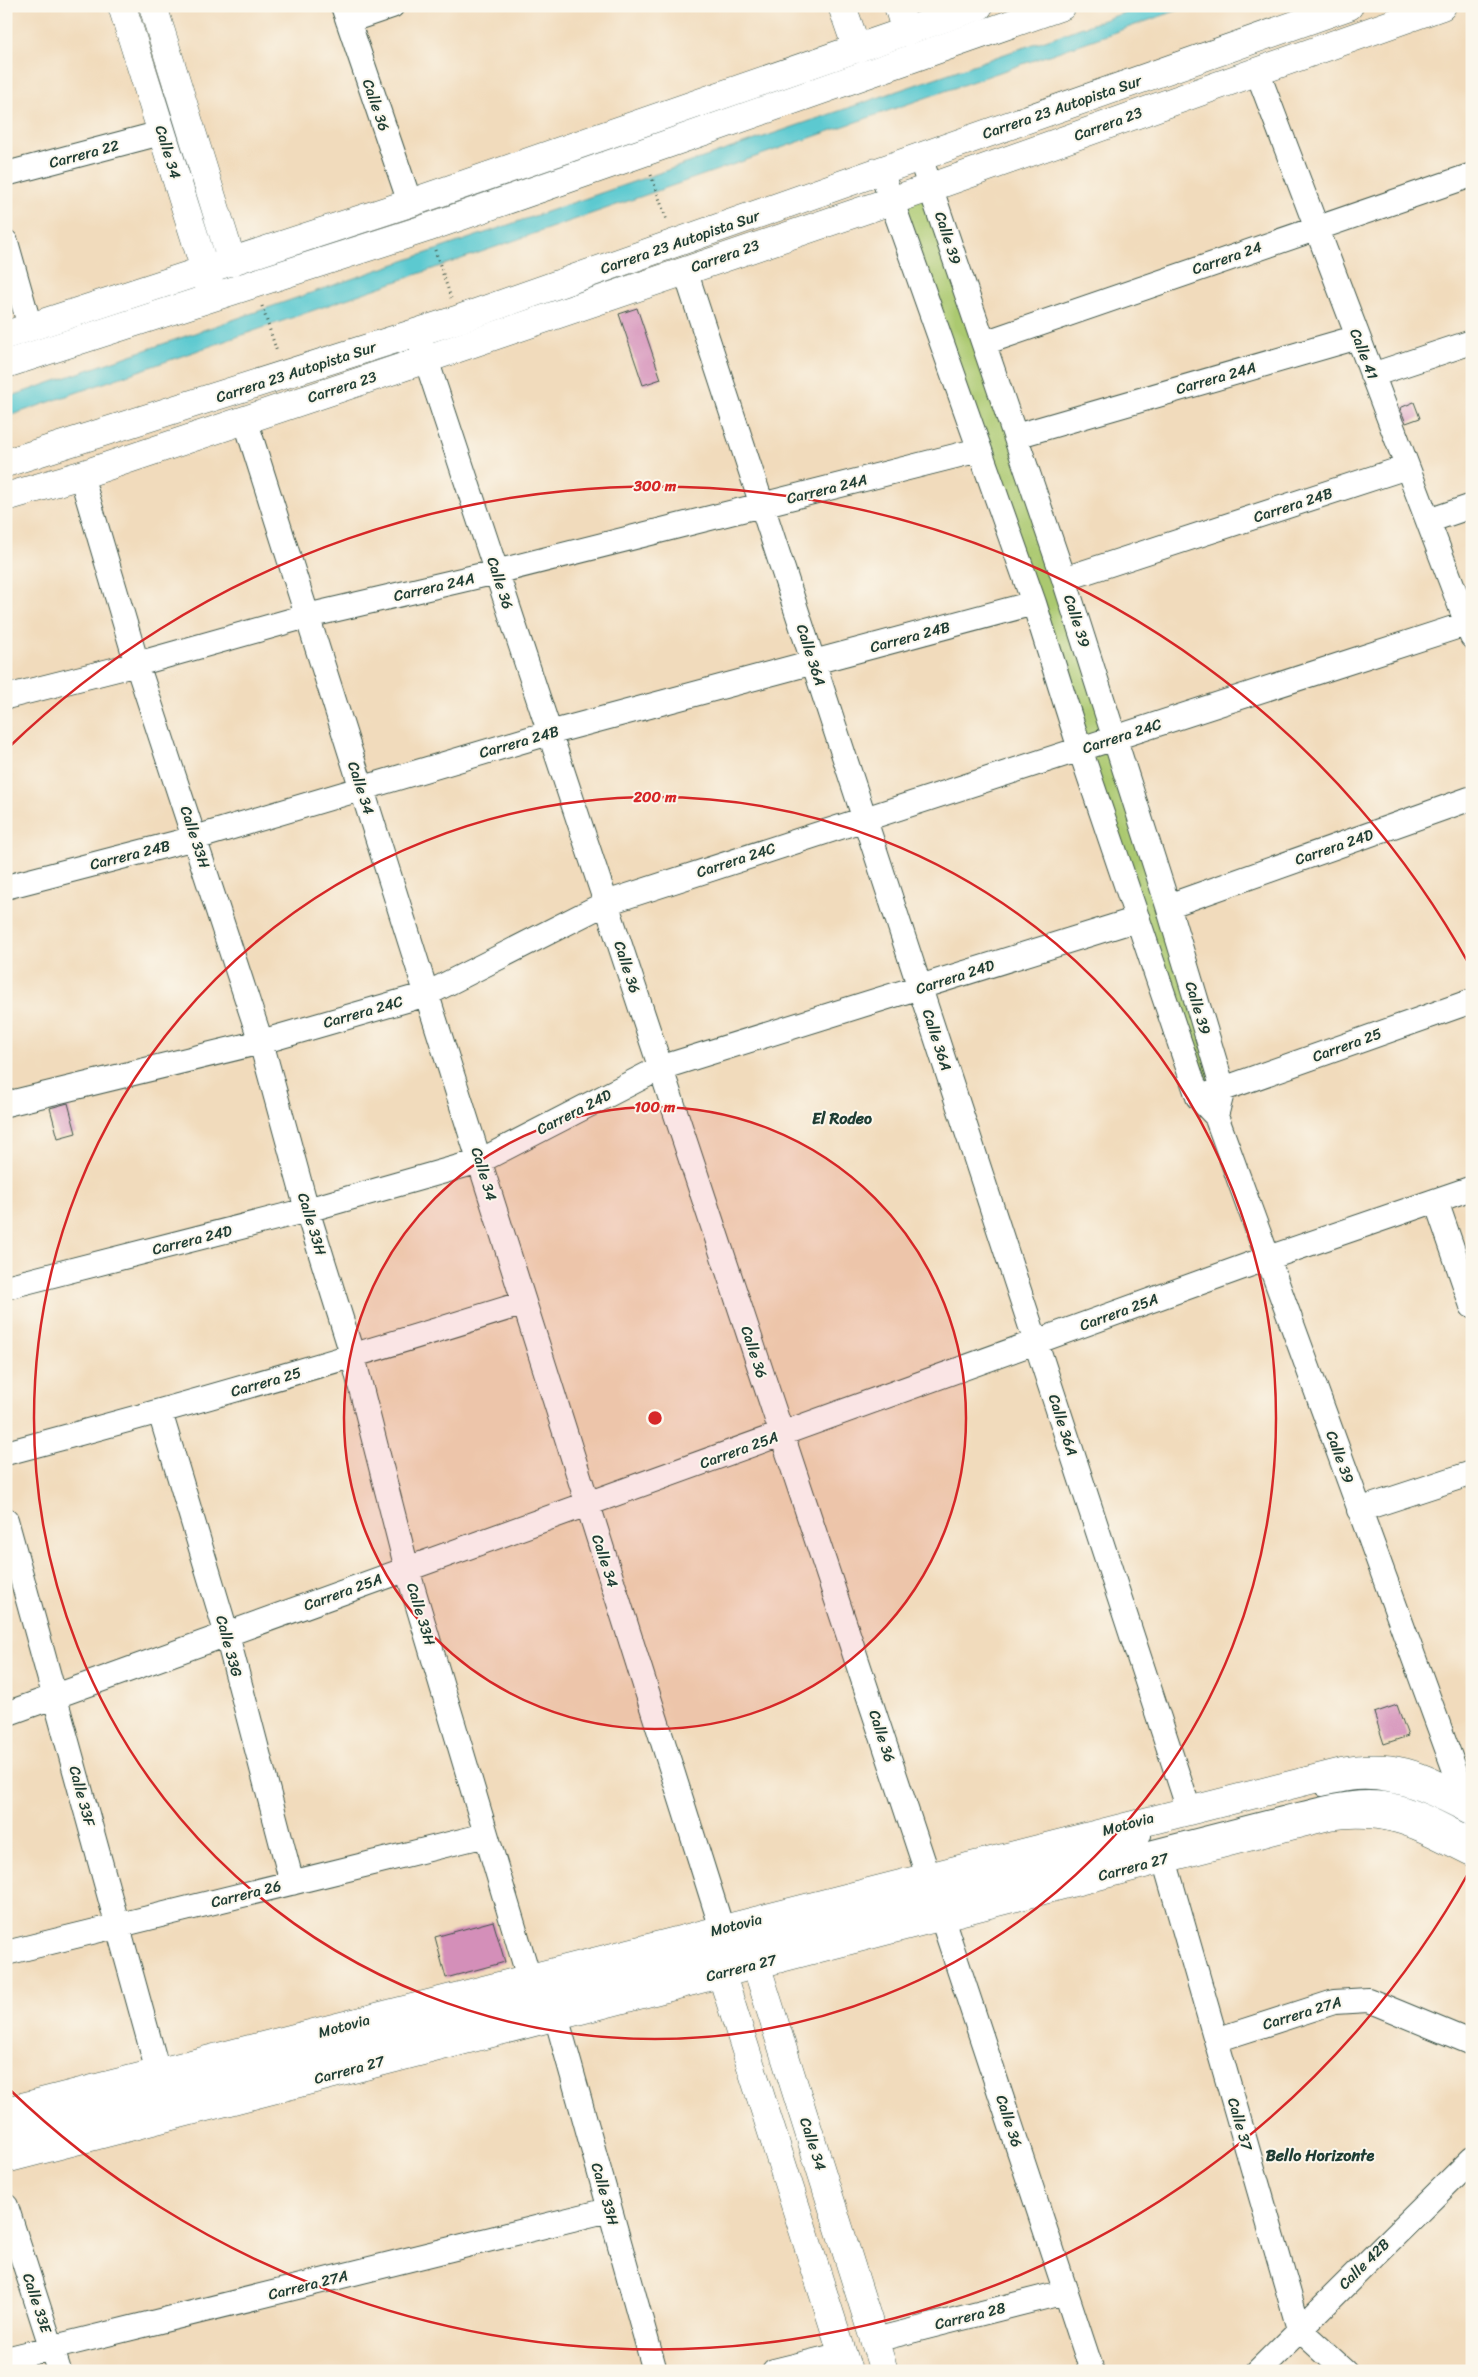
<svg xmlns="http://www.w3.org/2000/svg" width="1478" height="2377" font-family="Sriracha,sans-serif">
  <rect width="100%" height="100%" fill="#fbf7ec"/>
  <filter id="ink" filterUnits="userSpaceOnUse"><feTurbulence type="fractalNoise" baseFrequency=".02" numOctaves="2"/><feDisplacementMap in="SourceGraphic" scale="10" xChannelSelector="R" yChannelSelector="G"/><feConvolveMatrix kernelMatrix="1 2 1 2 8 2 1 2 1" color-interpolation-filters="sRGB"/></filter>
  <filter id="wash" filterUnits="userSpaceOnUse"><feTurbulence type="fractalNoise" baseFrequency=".0096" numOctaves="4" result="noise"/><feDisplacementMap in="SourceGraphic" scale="20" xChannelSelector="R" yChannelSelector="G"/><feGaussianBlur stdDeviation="1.12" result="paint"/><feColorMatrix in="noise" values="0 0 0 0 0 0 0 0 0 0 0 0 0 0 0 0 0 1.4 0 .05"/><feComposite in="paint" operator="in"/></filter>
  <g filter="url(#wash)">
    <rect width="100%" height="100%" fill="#f1dbbc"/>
    <path fill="#abc970" stroke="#658352" d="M932,187L1223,1089L1198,1097L892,199Z"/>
    <path fill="#5bc9d0" stroke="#3d8382" d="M1144,6H1190L6,417V398Z"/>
    <g id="blocks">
      <path fill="#d48fb9" d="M637,308L661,379L643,385L619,314Z
        M1414,402L1420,418L1406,423L1400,408Z
        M68,1103L76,1133L58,1138L50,1108Z
        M1397,1705L1408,1736L1384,1744L1374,1713Z
        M493,1921L505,1962L446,1978L435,1937Z"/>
    </g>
  </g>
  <g filter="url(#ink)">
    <use href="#blocks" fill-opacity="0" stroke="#3e5548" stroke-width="1"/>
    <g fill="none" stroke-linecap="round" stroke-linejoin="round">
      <defs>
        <path id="service" d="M1322,1790C1333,1788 1345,1785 1356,1784C1399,1781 1435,1801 1472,1820
          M744,1951L1282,1813C1319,1804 1361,1790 1399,1801C1424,1808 1448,1822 1472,1834
          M6,2130L1145,1836
          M6,2141L724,1956"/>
        <path id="minor" d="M343,6L410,203
          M348,21L392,6
          M1257,71L1472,637
          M920,157L1064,579L1168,906L1223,1089L1216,1116
          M881,171L1034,603L1080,749L1198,1097L1216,1116L1465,1798
          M6,174L161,133
          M6,242L30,327
          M685,270L1189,1810
          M420,341L1092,2371
          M984,343L1472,175
          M1372,375L1472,342
          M245,419L722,1929
          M1016,436L1358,337
          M81,475L137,664L261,1042L307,1210L353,1357L407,1569L529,1978
          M1428,521L1472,506
          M1064,579L1407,467
          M6,697L137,664L307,616L496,572L979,450
          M6,887L195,838L549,733L1034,603
          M1168,906L1472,798
          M1209,1094L1472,1001
          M6,1104L261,1042L427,994L606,903L1472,622
          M1436,1201L1472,1306
          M6,1287L307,1210L480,1161L660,1068L1138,919
          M160,1412L227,1635L292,1883
          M6,1453C180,1407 352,1357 524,1303
          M1359,1510L1472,1473
          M6,1520L158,2072
          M6,1714L1268,1258L1472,1188
          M1164,1859L1299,2329L1345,2371
          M6,1953L486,1835
          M556,2016L655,2371
          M1216,2040L1334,2002L1368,2000L1472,2043
          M6,2206L59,2371
          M875,2340L1065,2292
          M6,2359L609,2210
          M774,2371L843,2354
          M1258,2371L1472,2159"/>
        <path id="tertiary" d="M122,6L211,289
          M153,6L232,262
          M842,6L857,49
          M898,6L906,32
          M6,335L410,203L979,6
          M6,497L81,475L394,370L932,187L1442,6
          M722,1929L756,1964L884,2371
          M722,1956V1973L725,1985L848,2371
          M6,2111L1342,1772C1396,1760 1426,1779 1472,1802
          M6,2159L1329,1816C1391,1807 1419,1826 1472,1852"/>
        <path id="primary" d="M6,364L427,228L1062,6
          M6,463L459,319L1349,6"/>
      </defs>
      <use href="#service" stroke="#3e5548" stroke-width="14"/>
      <use href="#minor" stroke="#3e5548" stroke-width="26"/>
      <use href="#tertiary" stroke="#3e5548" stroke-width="29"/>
      <use href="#primary" stroke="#3e5548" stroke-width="29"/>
      <path stroke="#3e5548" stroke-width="3" stroke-dasharray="1 4" stroke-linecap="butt" d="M651,175L667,221
        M435,250L451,298
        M262,306L277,352"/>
      <use href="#service" stroke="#fff" stroke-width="12"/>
      <use href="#minor" stroke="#fff" stroke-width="24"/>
      <use href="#tertiary" stroke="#fff" stroke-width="28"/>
      <use href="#primary" stroke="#fff" stroke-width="28"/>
    </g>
  </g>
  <circle cx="655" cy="1418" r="311" fill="#d62828" fill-opacity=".12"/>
  <g fill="none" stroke="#d62828" stroke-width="2.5">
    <circle cx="655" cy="1418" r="311"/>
    <circle cx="655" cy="1418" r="621"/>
    <path d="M1470 1870A932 932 0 0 1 8 2088M8 748A932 932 0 0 1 1470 966"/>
  </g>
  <g text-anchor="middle" stroke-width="4" stroke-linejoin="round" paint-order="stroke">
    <g font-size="15" fill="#1f3d34" stroke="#fbf7ec">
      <text transform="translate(376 105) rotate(71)" y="5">Calle 36</text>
      <text transform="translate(1062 107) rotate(-19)" y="5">Carrera 23 Autopista Sur</text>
      <text transform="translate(1108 124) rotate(-20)" y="5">Carrera 23</text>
      <text transform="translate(168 152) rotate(73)" y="5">Calle 34</text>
      <text transform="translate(84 154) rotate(-15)" y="5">Carrera 22</text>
      <text transform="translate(948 238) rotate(72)" y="5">Calle 39</text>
      <text transform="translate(680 242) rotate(-19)" y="5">Carrera 23 Autopista Sur</text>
      <text transform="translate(725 256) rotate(-19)" y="5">Carrera 23</text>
      <text transform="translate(1227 258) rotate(-19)" y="5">Carrera 24</text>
      <text transform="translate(1364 354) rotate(69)" y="5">Calle 41</text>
      <text transform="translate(296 372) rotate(-18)" y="5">Carrera 23 Autopista Sur</text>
      <text transform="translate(1216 378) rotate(-16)" y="5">Carrera 24A</text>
      <text transform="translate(342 387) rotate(-18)" y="5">Carrera 23</text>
      <text transform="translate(827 489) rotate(-14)" y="5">Carrera 24A</text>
      <text transform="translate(1293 505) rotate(-18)" y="5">Carrera 24B</text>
      <text transform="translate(500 583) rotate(72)" y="5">Calle 36</text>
      <text transform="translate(434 587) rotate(-13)" y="5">Carrera 24A</text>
      <text transform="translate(1077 621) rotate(72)" y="5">Calle 39</text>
      <text transform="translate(910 637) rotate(-15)" y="5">Carrera 24B</text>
      <text transform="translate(811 655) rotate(72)" y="5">Calle 36A</text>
      <text transform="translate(1122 736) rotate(-18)" y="5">Carrera 24C</text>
      <text transform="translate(519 742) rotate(-16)" y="5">Carrera 24B</text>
      <text transform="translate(361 788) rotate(72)" y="5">Calle 34</text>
      <text transform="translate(195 837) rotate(72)" y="5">Calle 33H</text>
      <text transform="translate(1334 847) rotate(-19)" y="5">Carrera 24D</text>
      <text transform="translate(130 855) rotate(-14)" y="5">Carrera 24B</text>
      <text transform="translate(736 860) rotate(-18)" y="5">Carrera 24C</text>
      <text transform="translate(627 967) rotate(72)" y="5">Calle 36</text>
      <text transform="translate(955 977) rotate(-18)" y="5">Carrera 24D</text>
      <text transform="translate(1198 1008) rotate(73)" y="5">Calle 39</text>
      <text transform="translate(363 1012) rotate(-16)" y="5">Carrera 24C</text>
      <text transform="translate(937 1040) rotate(72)" y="5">Calle 36A</text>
      <text transform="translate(1347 1045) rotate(-20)" y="5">Carrera 25</text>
      <text transform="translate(574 1112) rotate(-27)" y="5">Carrera 24D</text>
      <text transform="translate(484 1174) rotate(73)" y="5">Calle 34</text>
      <text transform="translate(312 1224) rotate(73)" y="5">Calle 33H</text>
      <text transform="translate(192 1240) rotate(-14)" y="5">Carrera 24D</text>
      <text transform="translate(1119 1312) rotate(-20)" y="5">Carrera 25A</text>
      <text transform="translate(754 1352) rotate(72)" y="5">Calle 36</text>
      <text transform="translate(266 1382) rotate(-16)" y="5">Carrera 25</text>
      <text transform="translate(1063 1425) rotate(72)" y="5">Calle 36A</text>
      <text transform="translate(739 1450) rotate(-20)" y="5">Carrera 25A</text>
      <text transform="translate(1340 1457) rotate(70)" y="5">Calle 39</text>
      <text transform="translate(605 1561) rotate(72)" y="5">Calle 34</text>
      <text transform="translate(343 1592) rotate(-20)" y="5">Carrera 25A</text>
      <text transform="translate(421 1614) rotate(73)" y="5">Calle 33H</text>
      <text transform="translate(229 1646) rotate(75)" y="5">Calle 33G</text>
      <text transform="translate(882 1736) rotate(72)" y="5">Calle 36</text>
      <text transform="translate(82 1796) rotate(75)" y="5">Calle 33F</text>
      <text transform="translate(1128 1824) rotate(-15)" y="5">Motovia</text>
      <text transform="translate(1133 1867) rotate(-15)" y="5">Carrera 27</text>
      <text transform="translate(246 1894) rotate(-14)" y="5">Carrera 26</text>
      <text transform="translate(736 1925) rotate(-14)" y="5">Motovia</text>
      <text transform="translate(741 1968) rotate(-14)" y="5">Carrera 27</text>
      <text transform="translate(1302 2013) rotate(-17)" y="5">Carrera 27A</text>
      <text transform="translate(344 2026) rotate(-15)" y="5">Motovia</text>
      <text transform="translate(349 2070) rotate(-15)" y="5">Carrera 27</text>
      <text transform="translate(1009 2121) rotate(72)" y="5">Calle 36</text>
      <text transform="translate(1240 2124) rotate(74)" y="5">Calle 37</text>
      <text transform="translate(813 2144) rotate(72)" y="5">Calle 34</text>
      <text transform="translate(605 2194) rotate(74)" y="5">Calle 33H</text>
      <text transform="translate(1364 2264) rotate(-45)" y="5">Calle 42B</text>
      <text transform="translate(308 2285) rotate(-14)" y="5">Carrera 27A</text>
      <text transform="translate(37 2303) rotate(72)" y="5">Calle 33E</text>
      <text transform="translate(970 2316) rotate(-14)" y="5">Carrera 28</text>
    </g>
    <g font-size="16" font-weight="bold" fill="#1f3d34" stroke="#fbf7ec">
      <text x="842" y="1124">El Rodeo</text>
      <text x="1320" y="2161">Bello Horizonte</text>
    </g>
  </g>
  <circle cx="655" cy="1418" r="8" fill="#d62828" stroke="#fbf7ec" stroke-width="2.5"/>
  <g font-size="15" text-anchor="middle" font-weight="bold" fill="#d62828" stroke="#fbf7ec" stroke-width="4" stroke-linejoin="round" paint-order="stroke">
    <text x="655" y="491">300 m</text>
    <text x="655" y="802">200 m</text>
    <text x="655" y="1112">100 m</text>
  </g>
  <rect width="1478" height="2377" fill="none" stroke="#fbf7ec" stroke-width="25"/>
</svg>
